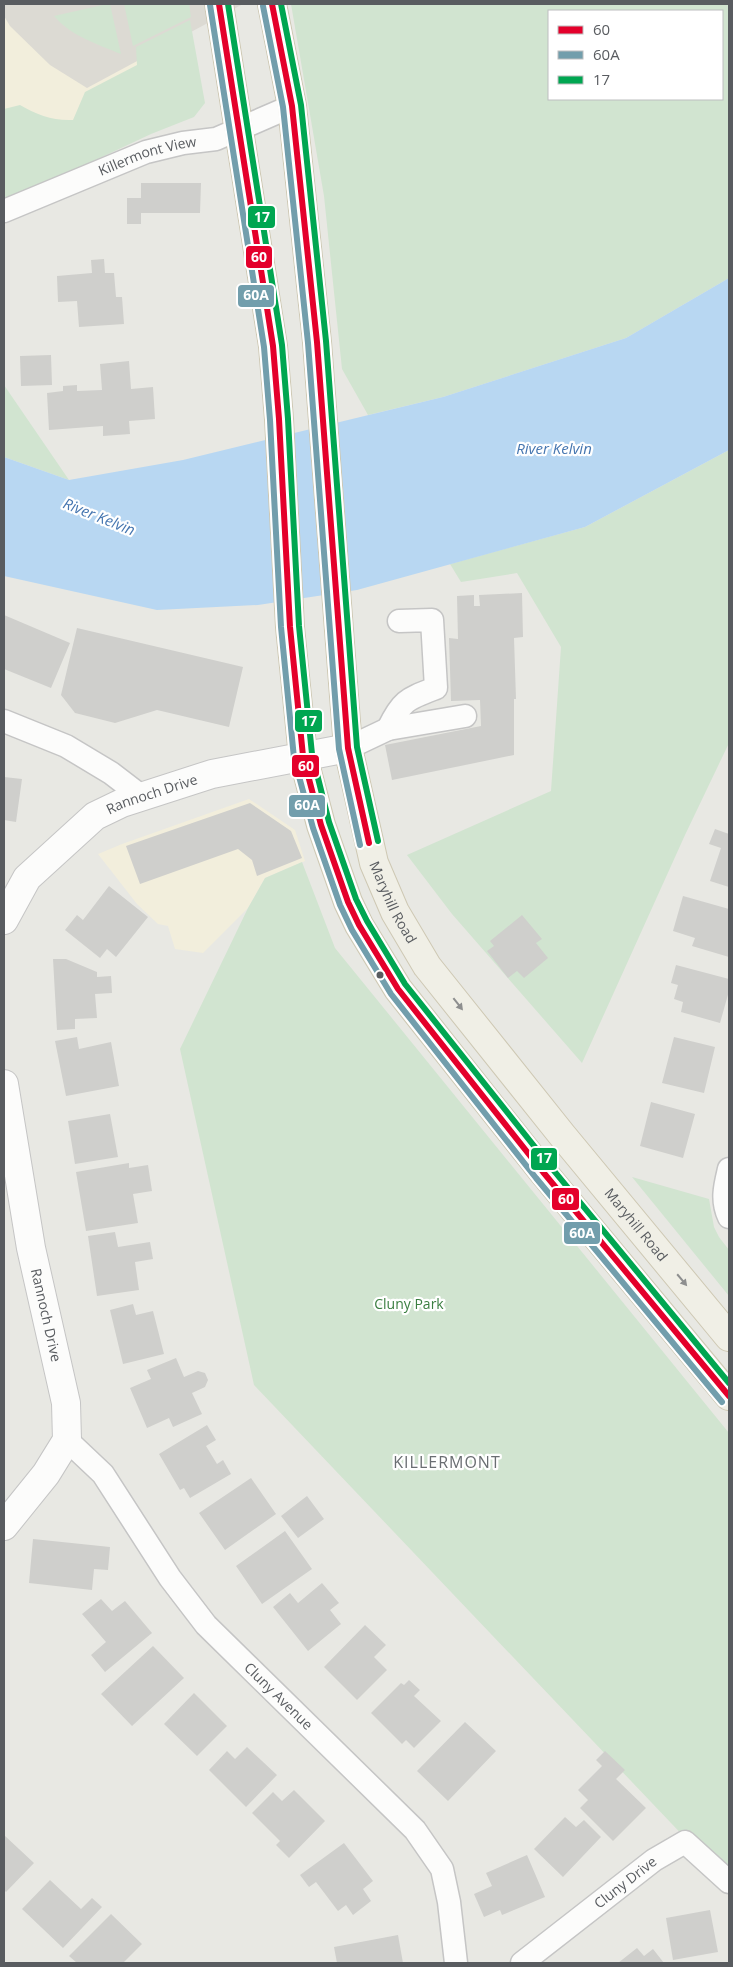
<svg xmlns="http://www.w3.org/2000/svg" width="733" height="1967" font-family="'Open Sans',sans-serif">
  <rect width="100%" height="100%" fill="#e8e8e3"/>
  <path fill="#f2eedc" d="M4,4H153L171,93L4,189Z
    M249,799L295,830L305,861L265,878L248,908L203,953L175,949L168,926L158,924L137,904L98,854L122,844Z"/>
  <path fill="#dcdad3" d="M4,4H243L87,88L50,65L10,26L4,16Z"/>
  <path fill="#d1e4d0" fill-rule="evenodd" d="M107,4H110L121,54C97,44 71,36 54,16Z
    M124,4H189L191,17L133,46Z
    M291,4H729V278L626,338L443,397L368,415L342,369L324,196ZM549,11H722V99H549Z
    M190,20L205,103L194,117L151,134L4,203V109L20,105C37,115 53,121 73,120L85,92L137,65L136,47Z
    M4,385L69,480L4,457Z
    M729,450V743L685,835L582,1063L452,914L407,855L551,791L561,647L517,573L461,582L450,564L585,527Z
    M302,862L335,948L729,1433V1875L691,1844L254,1385L180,1049L248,908L265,878Z
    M632,1177L709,1199L714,1227L719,1237L729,1250V1296Z"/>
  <path fill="#b8d7f2" d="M729,278V450L585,527L357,590L258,605L157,610L4,576V457L69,480L183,460L443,397L626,338Z"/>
  <path fill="#cfcfcc" d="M141,183H201L200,213H141V224H127V198H141Z
    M104,259L105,273H114L116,297H122L124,324L79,327L77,301L58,302L57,276L92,273L91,260Z
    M51,355L52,385L21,386L20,356Z
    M129,361L131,389L153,387L155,419L129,421L130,434L103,436V426L49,430L47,393L63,391V386L77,385V391L102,390L100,364Z
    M522,593L523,637L514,638L516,699H514V755L392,780L385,745L481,726L480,700L451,701L449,638L458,639L457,596L474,595V606H480L479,595Z
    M4,615L70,643L51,688L4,669Z
    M77,628L243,667L229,727L157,710L115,723L75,713L61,695Z
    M4,777L22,779L16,822L4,820Z
    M250,803L291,831L302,858L257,876L252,860L238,849L140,884L126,846Z
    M715,829L729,834V887L710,881L721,848L709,844Z
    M109,886L148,917L116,957L107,949L100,958L65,930L77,915L83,920Z
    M683,896L729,909V957L692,946L695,938L673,931Z
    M522,915L542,939L536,943L548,958L524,978L517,971L508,978L487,951L494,946L490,941Z
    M53,959H66L97,972V977L111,976L112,993L95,994L97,1018L75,1019V1029L57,1030Z
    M676,965L729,979V991L720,1023L681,1012L683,1002L674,999L678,985L671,983Z
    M77,1037L79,1049L111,1042L119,1086L66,1096L55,1041Z
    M674,1037L715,1047L704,1093L662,1083Z
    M651,1102L695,1114L683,1158L640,1146Z
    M110,1114L118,1157L75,1164L68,1121Z
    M129,1163V1168L148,1165L152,1191L133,1194L138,1223L86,1231L76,1172Z
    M115,1232L118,1247L150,1242L153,1259L135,1262L139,1290L97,1296L88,1236Z
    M133,1304L136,1315L153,1311L164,1354L123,1364L110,1310Z
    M176,1358L184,1377L198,1371L205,1373L208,1380L205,1387L192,1393L202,1414L173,1427L169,1418L147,1428L130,1388L151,1379L147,1370Z
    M207,1425L216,1440L206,1446L217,1464L223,1460L231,1474L190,1498L184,1488L180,1490L159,1454Z
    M251,1478L276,1514L225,1550L199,1513Z
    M307,1496L324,1519L298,1538L281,1516Z
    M285,1531L312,1569L262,1604L236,1566Z
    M33,1539L110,1547L108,1570L94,1569L92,1590L29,1583Z
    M322,1583L339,1603L330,1610L341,1624L308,1651L273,1607L290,1593L298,1603Z
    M101,1599L112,1611L125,1601L152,1633L105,1672L91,1655L106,1642L82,1614Z
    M365,1625L386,1645L374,1657L387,1670L357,1700L324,1667Z
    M153,1646L184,1678L132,1726L101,1694Z
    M409,1680L420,1690L414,1696L441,1721L414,1748L406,1740L402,1744L371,1713L401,1683L404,1685Z
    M194,1693L227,1726L197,1756L164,1724Z
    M465,1722L496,1751L448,1801L417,1771Z
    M247,1747L277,1775L246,1807L209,1770L227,1751L235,1759Z
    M605,1751L625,1770L616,1779L646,1808L613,1841L580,1808L588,1800L578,1790L602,1766L596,1760Z
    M294,1790L325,1821L289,1858L276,1845L280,1841L252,1813L273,1792L282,1801Z
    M565,1817L576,1827L584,1820L601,1837L563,1877L534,1849Z
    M4,1835L34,1863L6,1892L4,1890Z
    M344,1843L373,1881L363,1889L371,1901L353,1915L346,1905L338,1911L316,1882L309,1887L300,1875Z
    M527,1855L545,1897L502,1915L500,1910L484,1917L474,1894L492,1886L486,1873Z
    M50,1880L81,1909L92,1898L102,1907L63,1948L22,1909Z
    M710,1910L718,1952L673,1960L666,1918Z
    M111,1914L142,1944L123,1963H77L69,1956Z
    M398,1935L403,1963H337L334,1947Z
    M637,1948L644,1956L653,1949L664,1963H618Z"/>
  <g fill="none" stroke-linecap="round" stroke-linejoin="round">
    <defs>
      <g id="minor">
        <path id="s1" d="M4,211L146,152L183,143L216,139L292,106"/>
        <path d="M4,721L66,746L111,773L141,796"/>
        <path d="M388,729C402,700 407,699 436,688L432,620L399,621"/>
        <path d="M348,748L388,729L465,716"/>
        <path d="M729,1169C725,1186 721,1200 729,1217"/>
        <path id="s2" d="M67,1440L103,1474L170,1578L206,1625L415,1830L442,1869L449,1902L456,1963"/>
        <path id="s3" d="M522,1963L654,1860L685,1842L729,1882"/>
      </g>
      <g id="tertiary">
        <path id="s4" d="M4,920L27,878L95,816L122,803L212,774L348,748"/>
        <path id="s5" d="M4,1084L31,1248L66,1403L67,1440L46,1474L4,1526"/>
      </g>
      <g id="primary">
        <path d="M219,4L273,346L279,419L290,627L303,756L321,825L348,902L359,925L398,989L543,1172L729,1396"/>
        <path id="s6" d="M272,4L292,106L317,342L348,748L374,863L395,912L427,966L562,1135L729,1337"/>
      </g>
    </defs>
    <use href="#minor" stroke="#c5c5c5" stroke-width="25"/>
    <use href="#tertiary" stroke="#c5c5c5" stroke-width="30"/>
    <use href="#primary" stroke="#cec8b3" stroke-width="30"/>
    <use href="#minor" stroke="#fcfcfb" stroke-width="22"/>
    <use href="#tertiary" stroke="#fcfcfb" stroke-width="28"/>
    <use href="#primary" stroke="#f0efe6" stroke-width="28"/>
    <defs>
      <path id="bus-1" d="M219,4L273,346L279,419L290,627L303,756L321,825L348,902L359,925L398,989L543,1172L729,1396
        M272,4L292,106L317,342L348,748L369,843"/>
      <path id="bus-2" d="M210,5L264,347L270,420L281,627L294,758L313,828L340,905L352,930L391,994L536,1178L722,1402
        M263,6L283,107L308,343L339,749L360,845"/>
      <path id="bus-3" d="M228,4L282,345L288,419L299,626L312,754L329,822L356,899L367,921L405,984L550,1166L729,1383
        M281,4L301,105L326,341L357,747L378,841"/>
    </defs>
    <use href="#bus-1" stroke="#fff" stroke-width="10"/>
    <use href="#bus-2" stroke="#fff" stroke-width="10"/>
    <use href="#bus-3" stroke="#fff" stroke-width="10"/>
    <use href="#bus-1" stroke="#e4002b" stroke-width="6"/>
    <use href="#bus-2" stroke="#729eac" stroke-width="6"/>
    <use href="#bus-3" stroke="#00a651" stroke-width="6"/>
  </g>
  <defs><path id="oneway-solid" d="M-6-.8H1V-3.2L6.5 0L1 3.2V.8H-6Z" transform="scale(1.25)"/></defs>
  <g fill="#8e8f8f">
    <use href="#oneway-solid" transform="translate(458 1004) rotate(52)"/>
    <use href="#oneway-solid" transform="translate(682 1280) rotate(50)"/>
  </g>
  <circle fill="#595c60" stroke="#fff" stroke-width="2" cx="380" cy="975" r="4.5"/>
  <g text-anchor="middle" stroke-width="4.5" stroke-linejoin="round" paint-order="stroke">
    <g font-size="14" fill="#595c60" stroke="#fff">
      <text dy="5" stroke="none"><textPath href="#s1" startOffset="154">Killermont View</textPath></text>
      <text dy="5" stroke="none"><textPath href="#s4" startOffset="201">Rannoch Drive</textPath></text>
      <text dy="5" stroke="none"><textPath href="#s6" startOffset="910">Maryhill Road</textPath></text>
      <text dy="5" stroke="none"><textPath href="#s6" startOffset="1315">Maryhill Road</textPath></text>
      <text dy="5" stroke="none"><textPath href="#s5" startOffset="235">Rannoch Drive</textPath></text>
      <text dy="5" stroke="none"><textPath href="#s2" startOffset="334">Cluny Avenue</textPath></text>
      <text dy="5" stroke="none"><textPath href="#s3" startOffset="131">Cluny Drive</textPath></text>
    </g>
    <g font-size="14" fill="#3a7e40" stroke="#fff">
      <text x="409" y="1309">Cluny Park</text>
    </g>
    <g font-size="15" font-style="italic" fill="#4676b0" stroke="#fff">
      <text x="554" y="454">River Kelvin</text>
      <text transform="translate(99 517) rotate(22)" y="5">River Kelvin</text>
    </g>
    <g font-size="16" letter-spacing="1" fill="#6a6e72" stroke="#fff">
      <text x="447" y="1468">KILLERMONT</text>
    </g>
  </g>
  <g stroke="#fff" stroke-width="2">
    <rect x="247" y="205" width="29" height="24" rx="5" fill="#00a651"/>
    <rect x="245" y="245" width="28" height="24" rx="5" fill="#e4002b"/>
    <rect x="237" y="284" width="38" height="24" rx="5" fill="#729eac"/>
    <rect x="294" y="709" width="29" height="24" rx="5" fill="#00a651"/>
    <rect x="291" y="754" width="29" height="24" rx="5" fill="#e4002b"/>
    <rect x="288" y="794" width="38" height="24" rx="5" fill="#729eac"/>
    <rect x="530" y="1147" width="28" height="24" rx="5" fill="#00a651"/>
    <rect x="551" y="1187" width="29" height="24" rx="5" fill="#e4002b"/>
    <rect x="563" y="1221" width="38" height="24" rx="5" fill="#729eac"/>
  </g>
  <g font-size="14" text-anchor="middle" font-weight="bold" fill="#fff">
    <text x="262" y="222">17</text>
    <text x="259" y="262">60</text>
    <text x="256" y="300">60A</text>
    <text x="309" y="726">17</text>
    <text x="306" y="771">60</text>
    <text x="307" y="810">60A</text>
    <text x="544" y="1163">17</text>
    <text x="566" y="1204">60</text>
    <text x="582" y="1238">60A</text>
  </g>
  <rect width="733" height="1967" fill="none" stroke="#595c60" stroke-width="10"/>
  <rect x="548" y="10" width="175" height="90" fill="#ffffff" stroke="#bdbebf"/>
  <rect x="558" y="26" width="25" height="8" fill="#e4002b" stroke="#bdbebf"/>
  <text x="593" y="35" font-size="15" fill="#595c60">60</text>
  <rect x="558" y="51" width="25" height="8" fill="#729eac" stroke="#bdbebf"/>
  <text x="593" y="60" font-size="15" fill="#595c60">60A</text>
  <rect x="558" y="76" width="25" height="8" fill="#00a651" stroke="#bdbebf"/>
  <text x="593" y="85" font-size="15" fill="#595c60">17</text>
</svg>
